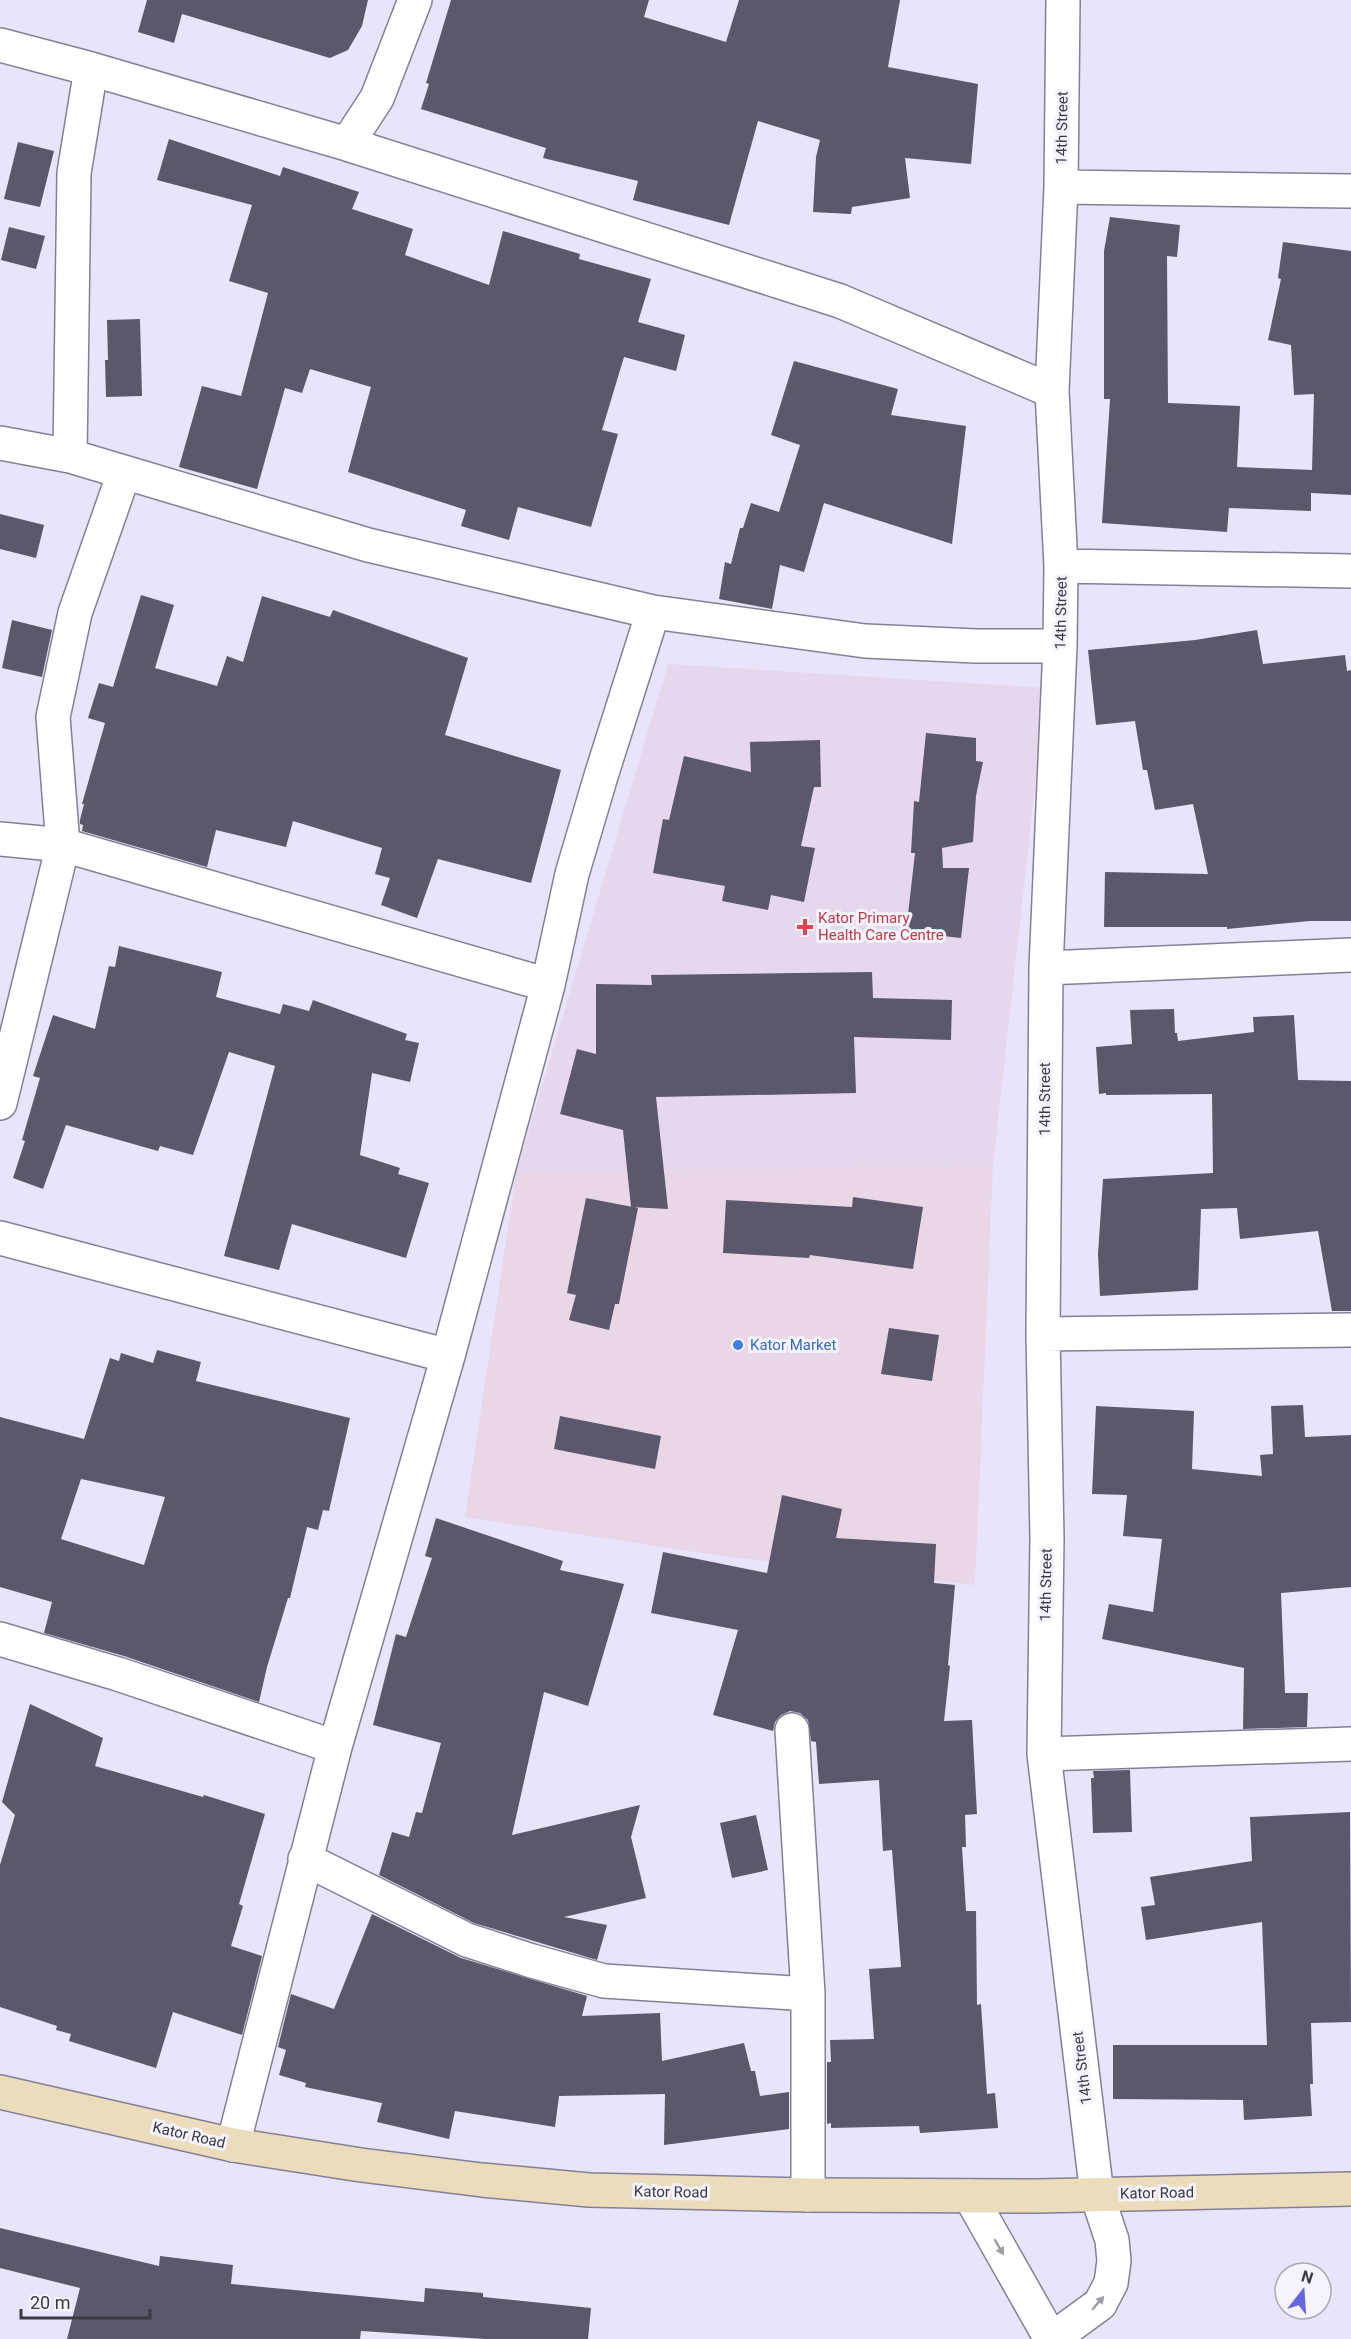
<svg xmlns="http://www.w3.org/2000/svg" width="1351" height="2339" font-family="Roboto,sans-serif">
  <rect width="100%" height="100%" fill="#e7e4fb"/>
  <path fill="#e9d7e8" d="M993,1165L975,1585L722,1556L465,1517L516,1173Z"/>
  <path fill="#e5d8ec" d="M668,664L1046,688L993,1165L516,1173Z"/>
  <path fill="#5b586b" fill-rule="evenodd" d="M147,0H368L362,26L348,50L330,58L182,14L174,43L138,32Z
    M451,0H649L644,17L726,42L739,0H900L888,67L978,84L971,164L905,158L910,198L852,207L851,214L813,212L816,157L820,140L758,121L729,225L633,200L638,181L543,158L546,148L421,109L429,84L426,83Z
    M169,139L280,176L283,167L359,192L352,209L413,229L405,255L489,285L503,231L580,254L579,259L651,279L638,322L685,335L676,371L624,357L602,430L618,434L591,527L518,507L509,540L461,526L466,510L348,472L371,387L310,369L302,393L285,388L257,489L179,467L202,386L241,396L268,293L229,281L252,205L157,180Z
    M18,142L54,151L40,207L4,199Z
    M1110,217L1180,225L1177,257L1167,256L1168,403L1240,406L1237,467L1312,470L1314,394L1294,395L1291,345L1268,340L1281,279L1278,278L1283,242L1351,251V495L1311,493V511L1229,508L1227,532L1102,523L1110,399H1104V251Z
    M9,227L45,236L36,269L1,260Z
    M140,319L142,396L106,397L105,360H108L107,320Z
    M794,361L898,389L891,415L966,426L952,544L824,503L804,572L780,565L772,609L719,599L725,562L731,564L740,528H743L751,503L779,512L800,445L771,435Z
    M0,514L44,525L36,558L0,549Z
    M141,595L174,605L155,668L217,686L227,656L243,662L262,596L330,617L333,610L468,658L445,735L561,770L531,883L438,859L417,918L381,905L390,878L375,874L382,848L293,821L286,847L216,830L207,867L82,831L83,825L80,824V820L84,804H82L105,723L88,718L99,683L113,687Z
    M12,620L52,630L42,677L2,668Z
    M1257,630L1263,664L1345,655L1347,671L1351,670V921H1310L1227,929V927H1104L1105,872L1208,874L1193,804L1155,810L1147,770H1143L1135,721L1096,725L1088,650L1195,640Z
    M926,733L976,738V761L983,762L976,796L973,842L942,848L943,868H969L961,938L906,932L915,853H911L914,801L919,802Z
    M820,740L821,787H814L801,846L815,848L804,902L771,895L768,910L722,901L725,886L653,873L663,819L669,820L684,756L751,772L750,742Z
    M119,946L222,972L216,997L280,1014L283,1004L309,1011L313,1000L407,1034L405,1040L419,1043L410,1082L372,1073L360,1155L400,1168L398,1174L429,1183L406,1258L292,1224L279,1270L224,1256L275,1066L229,1052L193,1155L160,1146L158,1151L66,1125L43,1189L13,1178L25,1141L22,1140L40,1078L33,1076L53,1015L95,1029L109,966L115,967Z
    M872,972L873,998L952,1000L951,1040L854,1037L856,1093L656,1097L668,1209L631,1207L623,1130L560,1114L577,1049L596,1054V984L652,985L651,975Z
    M1174,1009L1175,1033H1177L1178,1041L1254,1032L1253,1017L1294,1015L1298,1080L1351,1081V1311H1332L1318,1231L1240,1239L1237,1208L1201,1209L1198,1290L1100,1296L1098,1254L1103,1179L1213,1173L1212,1094L1106,1095V1093L1099,1094L1096,1047L1132,1044L1130,1010Z
    M853,1197L923,1207L913,1269L810,1255L809,1258L723,1253L726,1200L852,1207Z
    M586,1198L638,1208L619,1304H615L609,1330L569,1320L576,1295L567,1293Z
    M889,1328L939,1335L932,1381L881,1374Z
    M157,1350L201,1362L196,1381L350,1418L329,1511L323,1510L318,1530L307,1527L290,1598H288L267,1667L259,1702L124,1656L44,1633L52,1602L0,1587V1417L84,1439L110,1358L119,1361L121,1353L153,1363ZM81,1479L165,1497L144,1565L61,1539Z
    M1303,1405L1305,1437L1351,1435V1587L1281,1593L1285,1693H1308L1307,1727L1243,1729L1244,1668L1102,1639L1109,1604L1153,1612L1162,1539L1123,1536L1127,1495L1092,1494L1096,1406L1194,1411L1192,1469L1262,1476L1260,1455L1273,1454L1271,1406Z
    M560,1416L661,1436L655,1469L554,1449Z
    M782,1495L842,1509L836,1538L936,1544L934,1583L955,1585L948,1665L950,1666L944,1721L972,1720L977,1814L965,1815L966,1847H962L966,1911H976L977,2005L981,2004L987,2094L995,2093L998,2128L920,2133L919,2126L831,2128V2123L827,2124V2062H831L830,2040L874,2039L869,1969L901,1967L892,1850L883,1851L879,1780L819,1784L816,1742L811,1741L808,1720L800,1713L790,1711L781,1715L775,1722L773,1731L713,1715L738,1630L651,1613L663,1552L767,1573Z
    M436,1518L563,1561L560,1570L624,1584L588,1706L544,1692L512,1835L640,1805L631,1837L646,1898L564,1917L607,1925L597,1960L474,1923L379,1875L392,1832L409,1837L416,1812L422,1813L441,1743L373,1725L396,1634L406,1637L432,1558L425,1556Z
    M30,1704L103,1738L95,1766L203,1797L204,1795L265,1814L239,1904L243,1906L231,1946L262,1956L242,2035L173,2012L156,2068L69,2041L71,2034L56,2030L57,2026L0,2007V1865L15,1815L2,1802Z
    M1130,1770L1132,1832L1093,1833L1091,1778H1094L1093,1771Z
    M1350,1812L1351,2022L1311,2023L1313,2084H1310L1312,2116L1244,2120L1243,2100L1113,2099V2045H1267L1262,1922L1146,1940L1141,1907L1155,1905L1150,1877L1252,1861L1250,1817Z
    M756,1815L768,1870L732,1878L720,1823Z
    M372,1914L461,1958L587,1996L582,2016L660,2013L662,2061L744,2043L751,2071H755L760,2096L789,2092V2129L664,2145L665,2094L559,2096L555,2127L455,2111L449,2139L377,2122L382,2103L305,2087L306,2083L279,2075L286,2050L278,2047L291,1994L334,2009Z
    M0,2228L159,2266L160,2256L233,2265L231,2284L424,2302L425,2288L483,2293V2297L591,2308L588,2339H485L361,2331L360,2339H67L80,2288L0,2268Z"/>
  <g fill="none" stroke-linecap="round" stroke-linejoin="round">
    <defs>
      <path id="minor" d="M0,45L91,69L347,144L840,301L1052,391
        M347,144L377,98L415,0
        M1061,187L1351,191
        M0,443L70,456L368,545L653,612L865,641L976,646H1060
        M70,456L74,173L91,69
        M1061,566L1351,571
        M0,839L63,845L548,985
        M1046,968L1351,955
        M0,1103L63,845L53,717L75,613L124,473
        M0,1238L448,1356
        M1043,1334L1351,1330
        M0,1639L118,1674L335,1747
        M792,1730L808,1994V2195
        M1044,1754L1351,1744
        M305,1859L467,1940L532,1961L604,1981L808,1994
        M233,2145L335,1747L448,1356L548,985L572,874L601,776L653,612
        M970,2196L1051,2339
        M1052,2339L1100,2304L1111,2283L1114,2261L1112,2240L1097,2195L1044,1754L1047,1538L1043,1334L1046,968L1060,646L1061,566L1052,391L1061,187L1063,0"/>
      <path id="secondary" d="M0,2092L233,2145L361,2165L482,2180L589,2190L808,2195L1038,2196L1351,2189"/>
    </defs>
    <use href="#minor" stroke="#838095" stroke-width="36"/>
    <use href="#secondary" stroke="#838095" stroke-width="36"/>
    <use href="#minor" stroke="#fff" stroke-width="33"/>
    <use href="#secondary" stroke="#ebdcbb" stroke-width="33"/>
  </g>
  <defs><path id="oneway-solid" d="M-6-.8H1V-3.2L6.5 0L1 3.2V.8H-6Z" transform="scale(1.5)"/></defs>
  <g fill="#9d9ca0">
    <use href="#oneway-solid" transform="translate(999 2247) rotate(60)"/>
    <use href="#oneway-solid" transform="translate(1098 2303) rotate(-49)"/>
  </g>
  <path fill="#e0444e" stroke="#f5f3fd" stroke-width="2" d="M802 918h6v6h6v6h-6v6h-6v-6h-6v-6h6z"/>
  <circle fill="#3f7fe0" stroke="#f5f3fd" stroke-width="2" cx="738" cy="1345" r="6"/>
  <g text-anchor="middle" stroke-width="6" stroke-linejoin="round" paint-order="stroke">
    <g font-size="15" fill="#3b3942" stroke="#f5f3fd">
      <text transform="translate(1062 128) rotate(-89)" y="5">14th Street</text>
      <text transform="translate(1061 613) rotate(-89)" y="5">14th Street</text>
      <text transform="translate(1045 1099) rotate(-90)" y="5">14th Street</text>
      <text transform="translate(1046 1585) rotate(-89)" y="5">14th Street</text>
      <text transform="translate(1082 2068) rotate(-97)" y="5">14th Street</text>
      <text transform="translate(189 2135) rotate(13)" y="5">Kator Road</text>
      <text transform="translate(671 2192) rotate(1)" y="5">Kator Road</text>
      <text transform="translate(1157 2193) rotate(-1)" y="5">Kator Road</text>
    </g>
    <g font-size="15" fill="#be3a42" stroke="#f5f3fd" text-anchor="start">
      <text x="818" y="923">Kator Primary<tspan x="818" dy="17">Health Care Centre</tspan></text>
    </g>
    <g font-size="15" fill="#366cbe" stroke="#f5f3fd" text-anchor="start">
      <text x="750" y="1350">Kator Market</text>
    </g>
  </g>
  <g transform="translate(1303 2291) rotate(17)"><circle r="28" fill="#f5f3fd" stroke="#aba9b2" stroke-width="1.5"/>
  <path d="M0-4.5L10 22L0 15L-10 22Z" fill="#6567e0"/>
  <text y="-9" font-size="16" font-weight="bold" text-anchor="middle" fill="#3b3942">N</text>
  </g>
  <path d="M21 2309v9h129v-9" fill="none" stroke="#3b3942" stroke-width="3"/>
  <text x="30" y="2309" font-size="18" fill="#3b3942" stroke="#f5f3fd" stroke-width="4.5" paint-order="stroke">20 m</text>
</svg>
